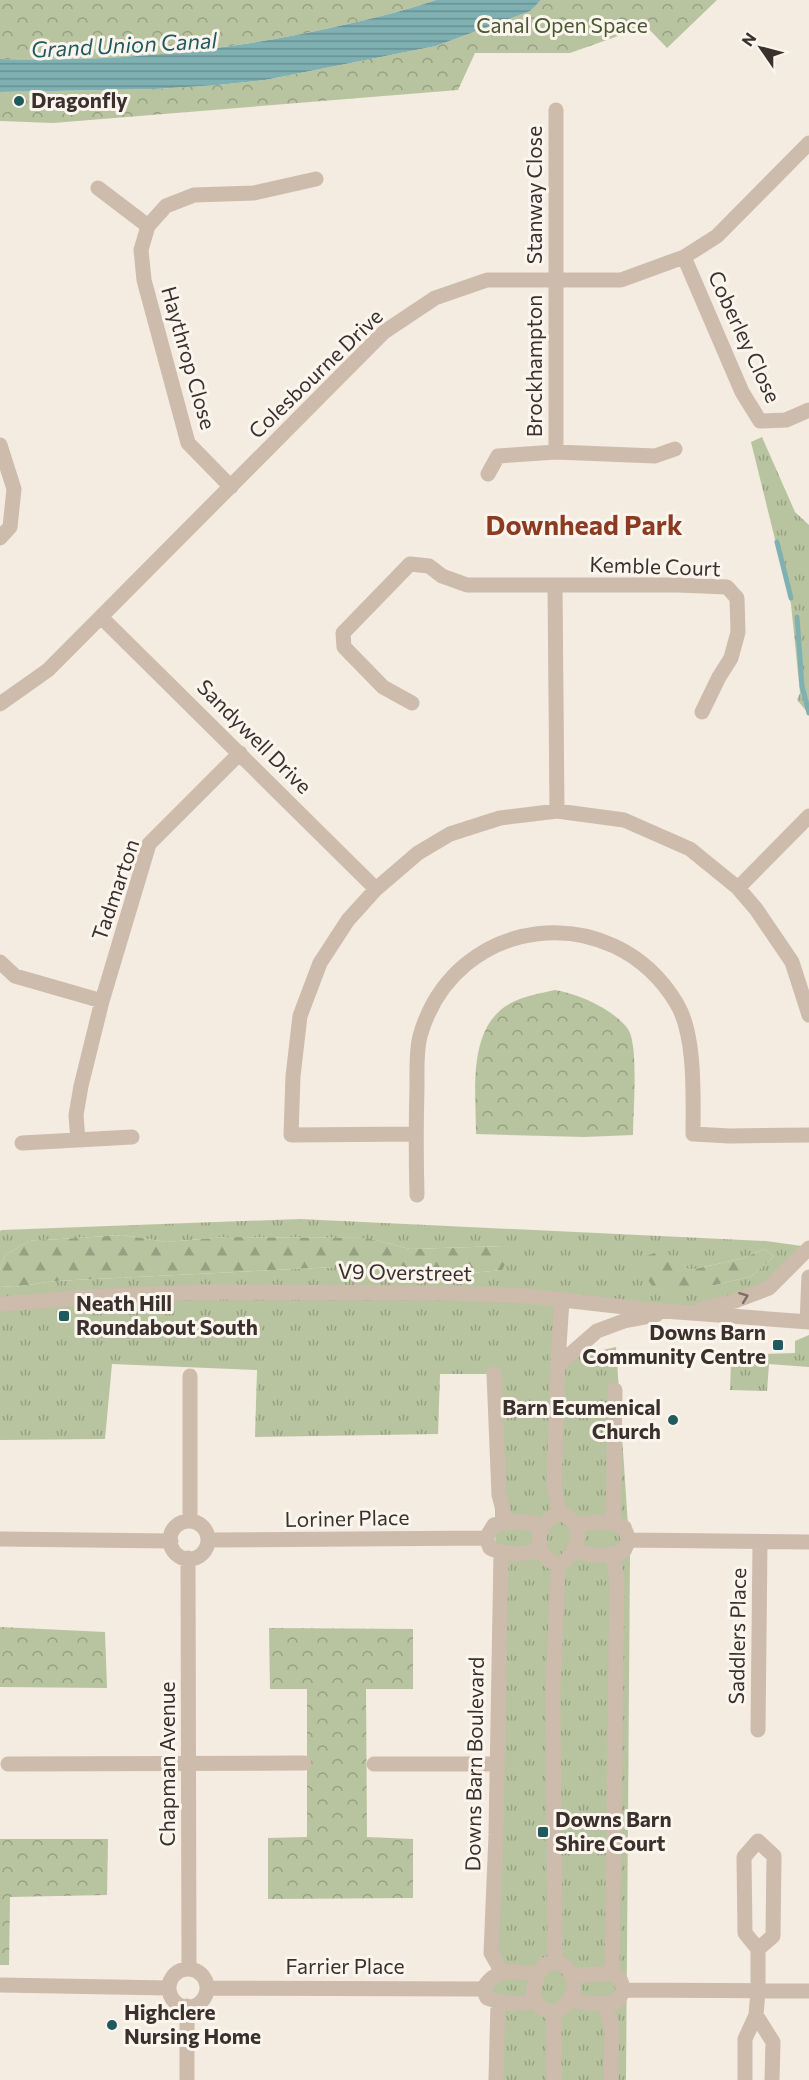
<svg xmlns="http://www.w3.org/2000/svg" width="809" height="2080" font-family="Commissioner,sans-serif">
  <defs>
    <pattern id="grass-tufts" width="24" height="20" patternUnits="userSpaceOnUse" patternTransform="scale(1.5)"><rect width="24" height="20" fill="#b8c4a0"/><path d="M3 7l-1-3M5 7V3M7 7l1-3M15 17l-1-3M17 17v-4M19 17l1-3" fill="none" stroke="#97a083"/></pattern>
    <pattern id="forest-firs" width="22" height="20" patternUnits="userSpaceOnUse" patternTransform="scale(1.5)"><rect width="22" height="20" fill="#b8c4a0"/><path d="M5 1l3.5 6h-7zM16 11l3.5 6h-7z" fill="#97a083"/></pattern>
    <pattern id="park-crowns" width="20" height="18" patternUnits="userSpaceOnUse" patternTransform="scale(1.5)"><rect width="20" height="18" fill="#b8c4a0"/><path d="M2 6a3 3 0 1 1 6 0M12 15a3 3 0 1 1 6 0" fill="none" stroke="#97a083"/></pattern>
    <pattern id="water-rules" width="6" height="5" patternUnits="userSpaceOnUse" patternTransform="scale(1.5)"><rect width="6" height="5" fill="#7fb0b2"/><path d="M0 2.5h6" fill="none" stroke="#699091"/></pattern>
  </defs>
  <rect width="100%" height="100%" fill="#f4ebe1"/>
  <path fill="url(#grass-tufts)" fill-rule="evenodd" d="M762,437L795,512L809,525V714L797,700L800,693L791,604L751,442Z
    M300,1219L766,1241L809,1247L769,1288L688,1312L562,1301L558,1360L616,1347L630,1555L626,2080H493L491,1953L497,1764L494,1374H440L438,1434L255,1437L257,1370L112,1364L105,1439L0,1440V1286L14,1287L55,1281L356,1266L461,1274L502,1270L504,1246L410,1249L367,1238L226,1237L166,1242L123,1235L29,1241L5,1255L0,1270V1231L2,1230ZM764,1249L774,1256L752,1276L711,1286L663,1250L690,1270L744,1258Z
    M809,1335V1367L769,1364L767,1391L730,1390L731,1361L739,1349L765,1354L795,1353V1341Z"/>
  <path fill="url(#forest-firs)" d="M123,1235L166,1242L226,1237L367,1238L410,1249L504,1246L510,1255L502,1270L461,1274L356,1266L55,1281L14,1287L0,1286V1270L5,1255L29,1241Z
    M764,1249L774,1256L752,1276L711,1286H652L645,1275L646,1256L663,1250L690,1270L744,1258Z"/>
  <path fill="url(#park-crowns)" d="M0,0H436C402,12 365,20 330,28C222,52 111,62 0,59Z
    M541,0H717L667,48L646,26L570,53H475L458,90L53,123L0,121V92L156,89L218,85L265,80L436,46L529,11Z
    M555,990C579,994 613,1009 628,1029C639,1046 633,1113 633,1135L584,1137L476,1134C476,1090 466,1023 515,1001C528,995 542,993 555,990Z
    M0,1627L105,1632L107,1688L0,1687Z
    M269,1628L413,1629V1689H366L367,1837L413,1839V1898L268,1899V1838L307,1837V1689H270Z
    M0,1839H108L107,1895L10,1897L9,1965H0Z"/>
  <path fill="url(#water-rules)" d="M436,0H541L530,11L436,46L265,80L218,85L156,89L0,92V59C111,62 222,52 330,28C365,20 402,12 436,0Z"/>
  <g fill="none" stroke-linecap="round" stroke-linejoin="round">
    <path stroke="#7fb0b2" stroke-width="5" d="M777,542L791,598
      M797,617L802,686L809,713"/>
    <path stroke="#cdbbac" stroke-width="15" d="M98,188L148,226
      M684,257L742,392L760,421L786,420L809,410
      M0,445L14,489L10,527L0,538
      M556,452V110
      M488,474L498,456L556,452L655,456L675,449
      M231,487L188,443L144,280L141,250L148,226L166,206L194,195L254,193L316,179
      M555,586L557,811
      M101,617L376,889
      M412,703L383,687L344,647L343,633L410,564L429,566L442,576L467,585H678L727,587L737,598L738,632L731,658L719,677L702,712
      M0,704L48,670L384,332L435,298L487,280H621L684,257L717,236L809,143
      M738,888L809,816
      M0,962L15,976L102,1001
      M416,1134L291,1135L293,1076L300,1016L320,963L348,920L376,889L418,853L450,834L500,818L557,811L624,820L690,849L738,888L756,909L792,962L809,1015
      M78,1140L76,1115L81,1086L102,1001L149,844L240,753
      M22,1143L132,1137
      M417,1195C416,1159 416,1123 417,1086C417,1070 416,1052 420,1036C455,914 613,896 677,1004C696,1036 693,1098 693,1134L730,1136L809,1135
      M0,1304L89,1297L201,1292L450,1293L528,1296L651,1310L809,1322
      M702,1309L735,1301L769,1288L809,1248
      M807,1322L809,1277
      M558,1365L597,1331L624,1321L656,1315
      M494,1374L499,1495L506,1521
      M559,1513L554,1485L558,1360L562,1301
      M559,1513C587,1522 581,1554 558,1565C531,1554 534,1524 559,1513Z
      M190,1521V1376
      M170 1540a19 19 0 1 1 38 0a19 19 0 1 1-38 0Z
      M613,1522L615,1390
      M0,1539L171,1541
      M208,1540L486,1538
      M629,1540L809,1542
      M540,1551C523,1554 506,1556 490,1548L486,1538L494,1525C511,1520 526,1521 543,1526
      M575,1551C591,1556 608,1557 624,1551L629,1540L624,1527C608,1520 592,1522 576,1525
      M501,1554L496,1835L491,1953L502,1972
      M188,1558L189,1969
      M758,1730L760,1542
      M8,1764L304,1763
      M374,1764H497
      M555,1962L553,1694L558,1565
      M555,1962C583,1970 578,2002 554,2013C527,2006 530,1985 544,1965Z
      M169 1988a19 19 0 1 1 38 0a19 19 0 1 1-38 0Z
      M612,1974L617,1578L612,1555
      M0,1985L169,1988
      M207,1988L483,1989
      M624,1990L809,1991
      M571,2000C587,2004 601,2005 617,2002L624,1990L620,1979L612,1974L571,1975
      M535,2001C518,2005 503,2004 487,1998L483,1989C495,1967 515,1970 537,1975
      M605,2004L612,2027L611,2080
      M187,2006V2080
      M756,2015L773,2042L772,2080
      M496,2080L498,2002
      M554,2080V2013
      M745,2080V2039L756,2015L758,1991V1949L745,1933L744,1857L758,1841L774,1856L773,1936L758,1949"/>
  </g>
  <defs><path id="oneway-chevron" d="M-2-3.5L2.5 0L-2 3.5" fill="none" stroke-width="1.6" stroke-linecap="round" stroke-linejoin="round" transform="scale(1.5)"/></defs>
  <use stroke="#7d6f65" href="#oneway-chevron" transform="translate(744 1297) rotate(-21)"/>
  <g fill="#1f5a5e" stroke="#fbf5ee" stroke-width="2">
    <circle cx="19" cy="101" r="6"/>
    <rect x="58" y="1310" width="12" height="12" rx="3"/>
    <rect x="772" y="1339" width="12" height="12" rx="3"/>
    <circle cx="673" cy="1420" r="6"/>
    <rect x="537" y="1826" width="12" height="12" rx="3"/>
    <circle cx="112" cy="2025" r="6"/>
  </g>
  <g text-anchor="middle" stroke-width="6" stroke-linejoin="round" paint-order="stroke">
    <g font-size="21" fill="#4a5a2e" stroke="#fbf5ee">
      <text x="562" y="33">Canal Open Space</text>
    </g>
    <g font-size="21" font-weight="bold" fill="#3b302b" stroke="#fbf5ee" text-anchor="start">
      <text x="31" y="108">Dragonfly</text>
      <text x="76" y="1311">Neath Hill<tspan x="76" dy="24">Roundabout South</tspan></text>
      <text x="766" y="1340" text-anchor="end">Downs Barn<tspan x="766" dy="24">Community Centre</tspan></text>
      <text x="661" y="1415" text-anchor="end">Barn Ecumenical<tspan x="661" dy="24">Church</tspan></text>
      <text x="555" y="1827">Downs Barn<tspan x="555" dy="24">Shire Court</tspan></text>
      <text x="124" y="2020">Highclere<tspan x="124" dy="24">Nursing Home</tspan></text>
    </g>
    <g font-size="21" fill="#3b302b" stroke="#fbf5ee">
      <text transform="translate(535 195) rotate(-90)" y="7">Stanway Close</text>
      <text transform="translate(744 337) rotate(65)" y="7">Coberley Close</text>
      <text transform="translate(188 358) rotate(74)" y="7">Haythrop Close</text>
      <text transform="translate(535 366) rotate(-90)" y="7">Brockhampton</text>
      <text transform="translate(316 374) rotate(-44)" y="7">Colesbourne Drive</text>
      <text transform="translate(655 567) rotate(2)" y="7">Kemble Court</text>
      <text transform="translate(254 737) rotate(45)" y="7">Sandywell Drive</text>
      <text transform="translate(116 890) rotate(-71)" y="7">Tadmarton</text>
      <text transform="translate(405 1273) rotate(1)" y="7">V9 Overstreet</text>
      <text transform="translate(347 1519) rotate(-1)" y="7">Loriner Place</text>
      <text transform="translate(738 1636) rotate(-89)" y="7">Saddlers Place</text>
      <text transform="translate(168 1764) rotate(-90)" y="7">Chapman Avenue</text>
      <text transform="translate(475 1764) rotate(-89)" y="7">Downs Barn Boulevard</text>
      <text x="345" y="1974">Farrier Place</text>
    </g>
    <g font-size="22" font-style="italic" fill="#1f5a5e" stroke="#fbf5ee">
      <text transform="translate(124 45) rotate(-3)" y="8">Grand Union Canal</text>
    </g>
    <g font-size="27" font-weight="bold" fill="#8c3b22" stroke="#fbf5ee">
      <text x="584" y="535">Downhead Park</text>
    </g>
  </g>
  <g transform="translate(761 48) rotate(305)" stroke="#fbf5ee" stroke-width="4.5" paint-order="stroke">
  <path d="M0-4.5L10 22L0 15L-10 22Z" fill="#3b302b"/>
  <text y="-9" font-size="16" font-weight="bold" text-anchor="middle" fill="#3b302b">N</text>
  </g>
</svg>
